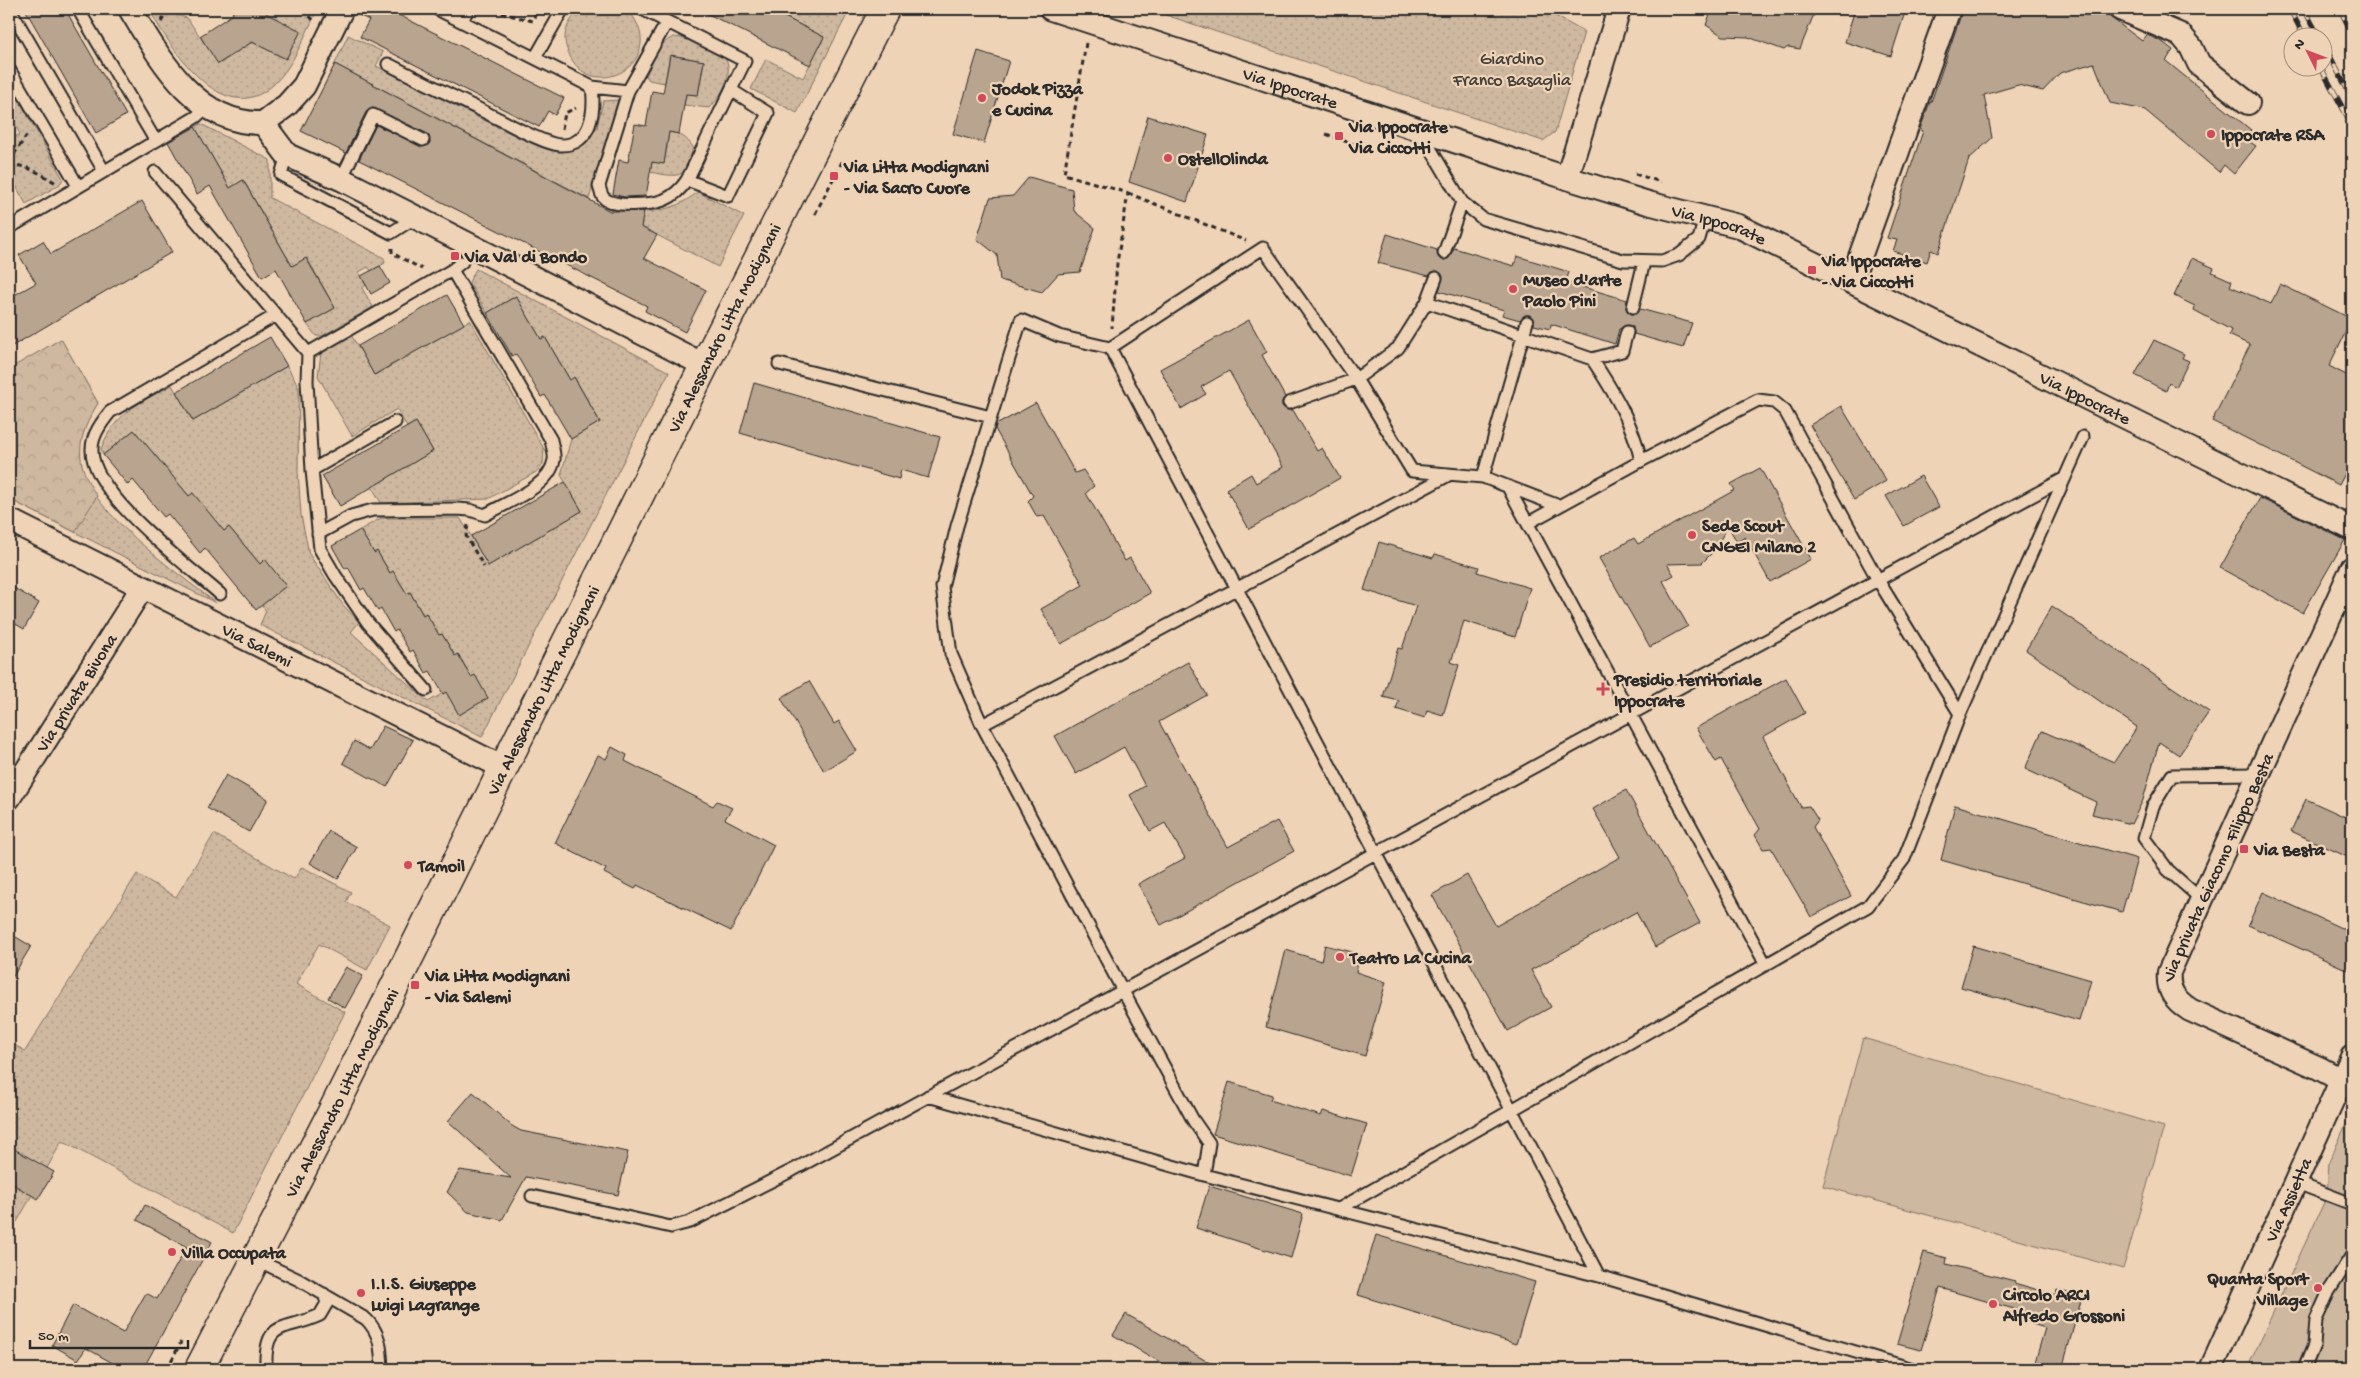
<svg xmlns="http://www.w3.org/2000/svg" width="2361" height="1378" font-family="'Gochi Hand',sans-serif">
  <defs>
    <pattern id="grass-dots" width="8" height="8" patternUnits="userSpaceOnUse" patternTransform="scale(1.25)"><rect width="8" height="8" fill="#cfb8a0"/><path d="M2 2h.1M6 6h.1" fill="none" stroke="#b29e8a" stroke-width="1.8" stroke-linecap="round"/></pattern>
    <pattern id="park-crowns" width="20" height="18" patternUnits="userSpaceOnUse" patternTransform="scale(1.25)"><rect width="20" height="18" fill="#cfb8a0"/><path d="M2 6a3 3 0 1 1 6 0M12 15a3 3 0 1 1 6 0" fill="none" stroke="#b29e8a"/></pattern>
  </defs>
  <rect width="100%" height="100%" fill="#efd3b6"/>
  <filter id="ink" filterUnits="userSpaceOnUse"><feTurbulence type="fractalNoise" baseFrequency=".02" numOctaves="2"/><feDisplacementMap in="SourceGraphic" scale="10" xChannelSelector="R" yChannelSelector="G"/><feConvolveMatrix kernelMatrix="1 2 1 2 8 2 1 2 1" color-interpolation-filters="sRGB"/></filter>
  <g filter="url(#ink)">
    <path fill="url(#grass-dots)" stroke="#7d7266" d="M149,9H163L167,12L187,18L219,64L252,42L286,59L300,31L267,14L266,9H318C305,34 294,66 273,85C222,131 170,47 149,9Z
      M581,9H627C675,62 587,109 567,49C561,34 569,19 581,9Z
      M769,9H850L797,113L751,89L766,59L803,78L824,37Z
      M1148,9H1543L1584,32L1555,132L1543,141Z
      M348,35L383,52L376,66L522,139L558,151L574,150L588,141L597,127L603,101L619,100L589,199L335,64Z
      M673,37C684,37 716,49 724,57C736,70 720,100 709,108L684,105L686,94L698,95L704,61L670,55L665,83L649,80L646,76C653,60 657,45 673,37Z
      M9,82L63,179L59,185L26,204L13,181L9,183V141L20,134L9,114Z
      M201,124L270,160V198L384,258L385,263L371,271L368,267L359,272L366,285L362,288L373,307L322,336H316L307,324L335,308L307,258L292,266L244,181L230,188L195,127Z
      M669,132C681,134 686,137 693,147C685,179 682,178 650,172L652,162L664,163Z
      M698,192L744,216L718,267L611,211C646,211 668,216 698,192Z
      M476,269L669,372L482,737L260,625L266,611L262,605L286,586L265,560L260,564L229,527L224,531L189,496L134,430L103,455L101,449C115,412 139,404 172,385L193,421L287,366L299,388L298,471L301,515L309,554L343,605L359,622L351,632L428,702L471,677L459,655L455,656L442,634L439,635L426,613L423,615L410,592L407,594L393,571L390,573L377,551L374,553L360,530L381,518H460L489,565L582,511L561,475L571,439L600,422L575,378L570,380L545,337L541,339L516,296L487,313L469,282Z
      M470,320L544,449L543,464L538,471L488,499L381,503L372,487L433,451L416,422L407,427L397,409L352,436L318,376L321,353L351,335L375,375Z
      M61,339L98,403C87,421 78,439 80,460C84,508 179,574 216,603L9,499V370Z
      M214,834L294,879L302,867L351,892L346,902L390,925L367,970L319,944L296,984L345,1012L233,1233L62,1141L17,1222L9,1218V1042L25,1051L137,874L176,897Z"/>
    <path fill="url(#park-crowns)" stroke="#7d7266" d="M61,339L98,403C77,438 73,461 97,496L75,532L9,499V369Z"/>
    <path fill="#cfb8a0" stroke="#7d7266" d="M1863,1038L2164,1127L2123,1269L1823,1186Z
      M2352,1111V1369H2247L2327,1196L2329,1162Z"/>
    <path fill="#b9a48f" stroke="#2b2b2b" d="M25,9H65L126,115L96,133Z
      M232,9H266L267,14L301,31L286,59L252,42L218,64L200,36L233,14Z
      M355,9H387L564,98L555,115L548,111L539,127L360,37L369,20L354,13Z
      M698,9H769L824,37L810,65Z
      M1712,9H1816L1800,49L1788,47L1784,50L1748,37L1723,36L1706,25Z
      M1855,9H1906L1891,56L1845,42Z
      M1963,9H2103L2110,17L2142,41L2147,35L2161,41L2173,50L2166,61L2251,130L2244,138L2256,146L2234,174L2224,165L2219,172L2145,110L2110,103L2094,63L2060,73L2043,91L2018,85L1984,95L1992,138L1969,159L1938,253L1931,250L1927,262L1893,251L1897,240L1887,238L1923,131L1920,129L1930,102H1931Z
      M978,51L1009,61L984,143L953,134Z
      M670,55L704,61L698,95L686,94L679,134L669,132L664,164L652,162L646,196L624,197L613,194L619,160L628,162L635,124L646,126L652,91L663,93Z
      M335,64L610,211H644L641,227L657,235L644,258L706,290L685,332L645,311L647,306L359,160L376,125L423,147L430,143L429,136L426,133L373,108L366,112L346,153L301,131Z
      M1148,116L1208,135L1187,202L1129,182Z
      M195,127L230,188L243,180L292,266L306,258L335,308L307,324L276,269L262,277L210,186L197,194L168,142Z
      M1029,177L1072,189L1074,211L1095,228L1080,272L1058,274L1042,292L1000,280L997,255L977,239L990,198L1013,196Z
      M142,201L172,252L9,348V298L36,283L19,255L43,241L51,254Z
      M1387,234L1437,250L1438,257L1442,260L1449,258L1454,248L1514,266L1517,256L1569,272L1566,282L1627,300L1626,309L1631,314H1636L1640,309L1692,323L1683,348L1634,334L1633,327L1628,325L1619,329L1615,344L1551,324L1550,329L1534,325V320L1530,315H1525L1520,320L1502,315L1504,310L1439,291L1443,277L1438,271L1432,272L1429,276L1378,263Z
      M2192,258L2214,268L2212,272L2232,281L2230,286L2271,304L2280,284L2352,319L2329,366L2352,378V460L2339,485L2212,421L2250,345L2229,335L2231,330L2194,310L2195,306L2174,296Z
      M380,266L390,283L371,294L361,276Z
      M447,295L464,324L374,375L358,346Z
      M516,296L541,339L545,337L570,380L574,377L600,422L571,439L545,395L541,397L516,354L512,356L487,313Z
      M1249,320L1267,352L1262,355L1285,397L1282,401V406L1287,410H1293L1317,451L1322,448L1340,478L1249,529L1226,489L1251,474L1256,483L1283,467L1229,371L1201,387L1206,394L1181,409L1160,369Z
      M270,337L287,366L193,421L176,392Z
      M2154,340L2184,354L2182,358L2189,361L2176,387L2169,383L2166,391L2135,375Z
      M754,383L940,437L928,478L901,470L899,479L740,433Z
      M1036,403L1075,473L1083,470L1094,486L1086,493L1125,561L1130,558L1150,593L1061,644L1041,609L1083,585L1044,516L1037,517L1028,501L1033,496L995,429L996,425Z
      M1841,406L1886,481L1854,500L1810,425Z
      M416,422L433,451L340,506L322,476Z
      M134,430L189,496L193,493L224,531L229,527L260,564L265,559L286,586L256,610L205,548L200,553L168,514L164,517L133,480L128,485L103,455Z
      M1760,468L1811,559L1770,582L1745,537L1737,542L1728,526L1713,552L1702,563L1667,564L1674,575L1663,581L1688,626L1650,647L1599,558L1634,538L1638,544L1735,490L1731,484Z
      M1921,476L1939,507L1904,526L1886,496Z
      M565,482L582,511L488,566L471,536Z
      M2260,498L2345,540L2303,613L2220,568Z
      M360,530L374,553L377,551L390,573L393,571L407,594L410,592L423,615L426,613L439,635L442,634L455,656L458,654L471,677L475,675L488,698L459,715L446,692L443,694L430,671L426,673L413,650L410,652L397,630L394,632L381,609L378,611L364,588L361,590L348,567L345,569L332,546Z
      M1379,542L1433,558L1435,554L1479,567L1477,572L1530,588L1515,637L1464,621L1451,662L1459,665L1443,715L1427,710L1425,718L1396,709L1399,701L1383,697L1398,648L1402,649L1416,606L1364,590Z
      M14,588L39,603L24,629L9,620V597Z
      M2052,606L2209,712L2179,755L2159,742L2143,800L2131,824L2092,814L2096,802L2025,769L2042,731L2114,762L2137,727L2026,650Z
      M1188,662L1207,695L1159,722L1228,847L1277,821L1294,851L1161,925L1138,884L1185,858L1165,823L1150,831L1130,795L1145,786L1124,747L1076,774L1055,736Z
      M1786,678L1805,713L1763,737L1801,807L1809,806L1818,820L1813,827L1851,896L1811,917L1771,848L1763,849L1755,835L1760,829L1721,759L1716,762L1696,728Z
      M809,681L834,724L839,721L857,751L824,771L781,698Z
      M383,726L413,740L387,787L343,763L354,741L370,750Z
      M612,747L627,755L625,761L713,806L717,801L732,808L725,819L774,845L731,931L637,885L635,889L604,873L606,869L555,843L598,755L606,759Z
      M226,775L268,799L249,832L207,808Z
      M1626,790L1700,923L1655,947L1636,912L1531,970L1551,1007L1508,1031L1432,895L1467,875L1496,926L1620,857L1593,809Z
      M2306,799L2352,820V859L2291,831Z
      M1955,805L2137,859L2122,912L1941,860Z
      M329,831L357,847L338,879L310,863Z
      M2263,892L2352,933V959L2348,970L2248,925Z
      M9,933L31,946L9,983Z
      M1325,945L1360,954L1356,972L1386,982L1365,1056L1266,1027L1286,950L1321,961Z
      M1973,946L2091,980L2079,1021L1961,987Z
      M346,967L363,976L345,1008L328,998Z
      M1229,1082L1272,1095L1270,1100L1321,1116L1323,1111L1367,1124L1351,1176L1213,1134Z
      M473,1092L512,1126L521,1131L628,1152L618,1195L526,1177L502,1220L468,1212L447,1192L460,1170L511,1178L448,1121Z
      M9,1146L54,1172L38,1199L9,1182Z
      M1209,1186L1303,1214L1291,1258L1196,1228Z
      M145,1205L212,1242L143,1369H123L86,1348L78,1360L52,1345L73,1305L123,1333L146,1293L157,1299L187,1247L137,1220Z
      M1376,1235L1535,1282L1516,1344L1358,1295Z
      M1924,1252L1947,1258L1946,1264L2015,1281L2014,1283L2056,1295L2057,1290L2082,1297L2062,1369H2033L2045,1328L2032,1324L2035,1315L1940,1288L1921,1350L1897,1344Z
      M1126,1314L1220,1369H1172L1113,1335Z"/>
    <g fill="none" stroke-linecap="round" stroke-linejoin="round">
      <defs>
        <path id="service" d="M10,9L104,171
          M78,9L155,140
          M437,9L592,87L628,91
          M642,9L745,61L687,180C681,189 674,196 664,200C651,205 612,208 603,197C601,194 600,189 599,186L628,91L667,22
          M462,21L468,9
          M535,58L563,9
          M388,64C425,83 463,101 501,120C515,127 545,144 560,145C592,146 595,110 592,87
          M9,69L78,186
          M1420,131L1462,202L1483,219L1623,260L1662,261L1679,255L1699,239L1705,218
          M287,155L281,175L391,233L416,217
          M155,172L308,353L452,270L462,262
          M341,179L373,115L423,140
          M687,180L728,196L768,113L731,90
          M9,228L196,117L208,106
          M1444,253L1462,202
          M1436,278L1427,302L1592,359L1622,351L1627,332
          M1633,307L1644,262
          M1110,348L1599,1276
          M308,353L307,381L312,470L320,549L335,575L368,623L426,690
          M1592,359C1613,391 1633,423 1641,461
          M779,364L991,417
          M1289,403L1356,379L1398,348L1427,302
          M312,470L395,422
          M1483,477L1527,322
          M1509,489L1766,965
          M1528,523L1641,461L1758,400L1774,402L1785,411L1878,580L1960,714
          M318,534L351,516L373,510L457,509L470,510L485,515C507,502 550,487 554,460C555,454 552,446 551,440L452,270
          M220,594C187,565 90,493 92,449C92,435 102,422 110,412L276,315
          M982,725L1447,476
          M2202,900L2168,870L2144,838L2153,806L2172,775L2258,774
          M928,1096L1204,1175L1599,1276L1913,1369
          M1204,1175L1209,1143L1193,1120L1123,991L982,725L951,654L942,587L957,526L1021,320L1059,336L1110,348L1263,248L1356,379L1412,471L1483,477L1559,506
          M2297,1183L2352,1204
          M532,1196L671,1227L690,1222L793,1170L2065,478
          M1339,1209L1868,906L1904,859L1960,714L2083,437
          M257,1260L299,1280L366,1319C381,1334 381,1349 382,1369
          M266,1369C264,1318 284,1332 320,1315L327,1303L324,1294
          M2304,1369L2314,1345L2316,1320L2329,1291L2352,1255"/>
        <g id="minor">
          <path d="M130,9C160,59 196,125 263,123"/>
          <path id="s1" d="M1051,9L1567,178L1648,203L1738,226L2352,529"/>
          <path d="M2120,9L2181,35L2191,47L2199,64L2248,103"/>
          <path d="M263,123L287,155L341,179L704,365"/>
          <path d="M263,123L287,105L304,86L342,9"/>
          <path d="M1567,178L1619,9"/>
          <path d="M1851,282L1949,9"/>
          <path id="s2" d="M9,520L504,768"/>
          <path id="s3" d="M9,798L142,588"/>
          <path id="s4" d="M2341,1080L2319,1068L2190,1010C2175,1000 2167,991 2169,972L2352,568"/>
          <path id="s5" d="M2211,1369L2352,1057"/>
        </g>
        <g id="tertiary">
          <path id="s6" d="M199,1369L330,1116L714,346L885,9"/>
        </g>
      </defs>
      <use href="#service" stroke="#2b2b2b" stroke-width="15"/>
      <use href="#minor" stroke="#2b2b2b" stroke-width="26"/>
      <use href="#tertiary" stroke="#2b2b2b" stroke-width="31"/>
      <path stroke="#2b2b2b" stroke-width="3" stroke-dasharray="5 4" stroke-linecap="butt" d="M304,9L313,20
        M484,12L494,11L533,21L537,9
        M161,22L169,9
        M1086,43L1064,174L1128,193L1117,263L1112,328
        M562,129L565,113L576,108
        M1326,134L1353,144
        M9,162L29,132
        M9,164C28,166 40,173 56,183
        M1635,174L1661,182
        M1128,193L1246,241
        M815,214L844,158
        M392,248V253L422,269
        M9,427L13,434
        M468,525L466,536L484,567
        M167,1369L181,1342"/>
      <use href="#service" stroke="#efd3b6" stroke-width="11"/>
      <use href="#minor" stroke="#efd3b6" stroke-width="22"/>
      <use href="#tertiary" stroke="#efd3b6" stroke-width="28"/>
      <defs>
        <path id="rail" d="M2290,9L2305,38
          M2304,9L2320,38
          M2340,9L2352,33
          M2324,45L2352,98
          M2321,68L2352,125"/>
      </defs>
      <use href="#rail" stroke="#2b2b2b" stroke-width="5.5"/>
      <use href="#rail" stroke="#efd3b6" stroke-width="4" stroke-dasharray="11" stroke-linecap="butt"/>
    </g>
  </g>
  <g fill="#d1495b" stroke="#efd3b6" stroke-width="2">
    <circle cx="982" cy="98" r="5"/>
    <circle cx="2211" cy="134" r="5"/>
    <rect x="1334" y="131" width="10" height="10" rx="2.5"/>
    <circle cx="1168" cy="158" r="5"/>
    <rect x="829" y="171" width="10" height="10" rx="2.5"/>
    <rect x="450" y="251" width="10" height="10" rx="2.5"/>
    <rect x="1807" y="265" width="10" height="10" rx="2.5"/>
    <circle cx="1513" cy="289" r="5"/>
    <circle cx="1692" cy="535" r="5"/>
    <path d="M1600.5 681.5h5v5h5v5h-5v5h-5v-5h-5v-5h5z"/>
    <rect x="2239" y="844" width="10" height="10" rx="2.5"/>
    <circle cx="408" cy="865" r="5"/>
    <circle cx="1340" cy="957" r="5"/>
    <rect x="410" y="980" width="10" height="10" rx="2.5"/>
    <circle cx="172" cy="1252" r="5"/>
    <circle cx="2318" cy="1288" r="5"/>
    <circle cx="361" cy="1293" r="5"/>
    <circle cx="1993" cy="1304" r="5"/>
  </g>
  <g text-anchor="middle" stroke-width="4.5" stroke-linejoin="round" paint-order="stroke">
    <g font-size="18" fill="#44403d" stroke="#efd3b6">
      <text x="1512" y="64">Giardino<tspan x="1512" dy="21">Franco Basaglia</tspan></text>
    </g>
    <g font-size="18" font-weight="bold" fill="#2b2b2b" stroke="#efd3b6" text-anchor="start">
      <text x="992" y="94">Jodok Pizza<tspan x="992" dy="21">e Cucina</tspan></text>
      <text x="1349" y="132">Via Ippocrate<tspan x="1349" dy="21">Via Ciccotti</tspan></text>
      <text x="2221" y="140">Ippocrate RSA</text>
      <text x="1178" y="164">OstellOlinda</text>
      <text x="844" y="172">Via Litta Modignani<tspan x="844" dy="21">- Via Sacro Cuore</tspan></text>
      <text x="465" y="262">Via Val di Bondo</text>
      <text x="1822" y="266">Via Ippocrate<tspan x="1822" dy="21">- Via Ciccotti</tspan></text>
      <text x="1523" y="285">Museo d'arte<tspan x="1523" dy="21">Paolo Pini</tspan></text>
      <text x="1702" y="531">Sede Scout<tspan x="1702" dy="21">CNGEI Milano 2</tspan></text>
      <text x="1614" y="685">Presidio territoriale<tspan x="1614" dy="21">Ippocrate</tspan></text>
      <text x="2254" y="855">Via Besta</text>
      <text x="418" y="871">Tamoil</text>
      <text x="1350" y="963">Teatro La Cucina</text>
      <text x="425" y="981">Via Litta Modignani<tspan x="425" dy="21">- Via Salemi</tspan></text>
      <text x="182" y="1258">Villa Occupata</text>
      <text x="2308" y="1284" text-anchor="end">Quanta Sport<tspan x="2308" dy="21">Village</tspan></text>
      <text x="371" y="1289">I.I.S. Giuseppe<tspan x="371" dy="21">Luigi Lagrange</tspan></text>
      <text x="2003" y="1300">Circolo ARCI<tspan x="2003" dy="21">Alfredo Grossoni</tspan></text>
    </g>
    <g font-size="18" fill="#2b2b2b" stroke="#efd3b6">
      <text dy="6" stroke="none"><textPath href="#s1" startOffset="252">Via Ippocrate</textPath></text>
      <text dy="6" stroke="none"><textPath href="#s1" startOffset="702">Via Ippocrate</textPath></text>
      <text dy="6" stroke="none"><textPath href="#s6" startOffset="1166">Via Alessandro Litta Modignani</textPath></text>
      <text dy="6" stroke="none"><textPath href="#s1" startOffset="1108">Via Ippocrate</textPath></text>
      <text dy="6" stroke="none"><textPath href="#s2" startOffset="278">Via Salemi</textPath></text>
      <text dy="6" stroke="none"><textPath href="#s6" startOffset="761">Via Alessandro Litta Modignani</textPath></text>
      <text dy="6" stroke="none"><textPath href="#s3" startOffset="125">Via privata Bivona</textPath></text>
      <text dy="6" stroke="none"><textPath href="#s4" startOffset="328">Via privata Giacomo Filippo Besta</textPath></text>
      <text dy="6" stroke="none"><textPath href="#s6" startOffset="311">Via Alessandro Litta Modignani</textPath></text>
      <text dy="6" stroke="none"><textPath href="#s5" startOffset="186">Via Assietta</textPath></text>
    </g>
  </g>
  <rect width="2361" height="1378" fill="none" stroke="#efd3b6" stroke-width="30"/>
  <rect x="15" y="15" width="2331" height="1348" fill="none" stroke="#2b2b2b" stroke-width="2" filter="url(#ink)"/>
  <g transform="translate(2308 52) rotate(312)"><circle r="24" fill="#efd3b6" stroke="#a1907e"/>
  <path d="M0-4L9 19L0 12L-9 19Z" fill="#d1495b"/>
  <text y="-8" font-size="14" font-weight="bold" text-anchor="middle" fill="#2b2b2b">N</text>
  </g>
  <path d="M30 1340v8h158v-8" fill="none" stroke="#2b2b2b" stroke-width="2.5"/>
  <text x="38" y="1340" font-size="15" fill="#2b2b2b" stroke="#efd3b6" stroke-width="4" paint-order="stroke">50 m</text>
</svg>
